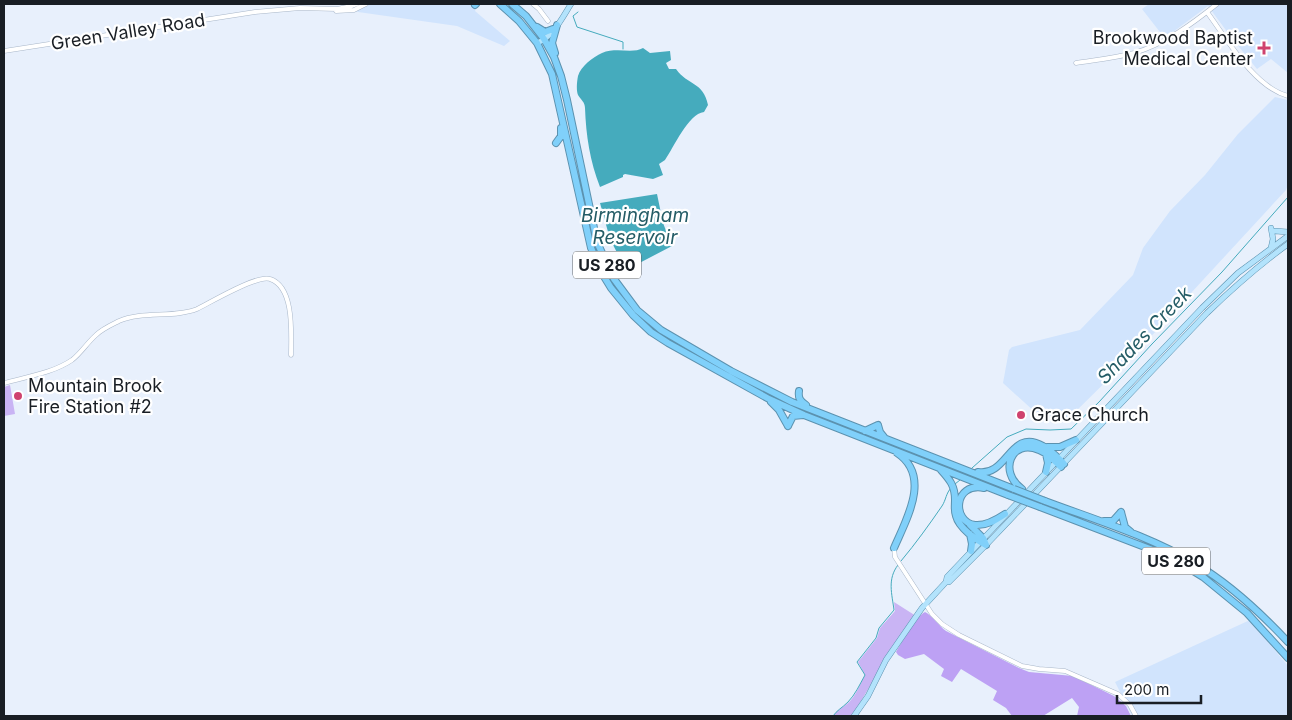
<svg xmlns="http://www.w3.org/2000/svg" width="1292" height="720" font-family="Inter,sans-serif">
  <rect width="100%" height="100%" fill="#e8f0fc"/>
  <path fill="#d1e4fd" d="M341,4H474L477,5L475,11L510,41L504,46L457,26L358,12Z
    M1149,4H1288V73L1271,59L1257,69L1231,37L1208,6L1173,32L1163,36L1142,9Z
    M1275,97L1288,100V185L1286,190L1144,344L1069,418H1048L1036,413L1003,383L1009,350L1012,347L1080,330L1133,275L1143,248L1170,211L1205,175L1238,134Z
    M1250,620L1288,666V716H1132L1115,682Z"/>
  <path fill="#c9b4f4" d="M10,385L15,414L4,416V387Z
    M894,602L916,616L903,631L852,716H833C837,710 842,708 848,703C856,696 860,684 865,675L858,662L877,638L880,628L895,611Z"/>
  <path fill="#bda1f4" d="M925,612C933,616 939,626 946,631L1019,668L1029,672L1073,676L1114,696L1126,706L1131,716H1077L1079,707L1072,698L1043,716H1012L1006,708L993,700L997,691L961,669L952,682L941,676L944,669L924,654L905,659L898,655L896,652C903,641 914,618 925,612Z"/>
  <path fill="#45abbd" d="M643,48L650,53L670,51L671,60L666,63L669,69H676C688,86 703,81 708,105L704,112C688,114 674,147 665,160L659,164L663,175L653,179L625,174L623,175V177L600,187C590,161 586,136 585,108C585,102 581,100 578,95C576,90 577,81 578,76C581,66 593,57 602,53C616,47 633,54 643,48Z
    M657,194L663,223L672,246L626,270L610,239L600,203Z"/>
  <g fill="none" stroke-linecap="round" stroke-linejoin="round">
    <path stroke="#45abbd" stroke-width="1" d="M578,12L573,16L577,27L623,42V49
      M972,468L1007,437L1026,429L1050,430L1071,429L1099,402L1152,344L1222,272L1288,197
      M955,484L960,480
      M901,561C916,543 929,525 942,506C946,500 946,493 951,488
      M833,716C837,710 842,708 848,702C855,695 860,684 865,675L857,662L876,638L879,628L894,610C892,594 887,579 898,565"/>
    <defs>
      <path id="minor" d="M533,4L539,9L548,21
        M336,11L354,10L366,4
        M1207,12C1227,39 1254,87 1288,96
        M4,51L255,12L300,8L337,9L352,6L357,4
        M1076,63C1095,60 1115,58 1134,53C1165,44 1192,24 1217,4
        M4,383C26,377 53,373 72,360C81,353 87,343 96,335C102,329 111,325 119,321C142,311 175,318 197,309C211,302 258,274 270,279C295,287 291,335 291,355
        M894,548L895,557L932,614L942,624L959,635L1022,666L1039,669L1065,671L1118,694L1130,705L1136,716"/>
      <path id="major" d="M537,43C553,37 562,18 571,4
        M1275,231L1288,232
        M1271,248L1273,239L1271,228
        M946,582H949L986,545L1207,313C1233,288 1259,265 1288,244
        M854,716L868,696L886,660L922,608L946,582L947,577L1202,308L1238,273L1288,236"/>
      <path id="highway" d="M500,4L519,21L537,43L552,74L591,248L603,275L611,288L633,315L651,332L668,343L769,399L804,415L1008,495
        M512,4L526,16L544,39L554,57L561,76L567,100L597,242L614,279L637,310L661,330L731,371L792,402L1014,489
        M475,5L476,4
        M537,27L545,32L553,29
        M555,53L552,43L557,25
        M556,143L561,136V128
        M799,391C798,398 800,401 806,405
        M771,402L779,410L788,426
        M788,426L793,416L803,415
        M865,431L878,425L880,432L884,437
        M1047,447H1060L1076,440
        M1046,454L1048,463L1046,472
        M941,470C950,480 955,486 955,500C955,506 954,511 956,516C959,528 976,540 986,545
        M978,472C1008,477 1010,427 1043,446C1051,450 1058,458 1064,464
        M984,488C953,482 952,522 975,525C986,526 996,520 1005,514
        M1022,489C998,472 1011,438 1039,450C1047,453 1055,461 1061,467
        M1045,501C1093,519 1152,537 1196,564C1231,585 1260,612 1288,642
        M1040,507L1150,549L1177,561L1203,577L1247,613L1288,658
        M1121,512L1125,527L1131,532
        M1104,521H1113L1121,512
        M970,525L983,538L986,545
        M970,534L972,544L971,551
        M894,548C906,520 932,476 897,453"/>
    </defs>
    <use href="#minor" stroke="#a9b7c9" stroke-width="5"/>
    <use href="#major" stroke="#5c92af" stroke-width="6"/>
    <use href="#highway" stroke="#5c92af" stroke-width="8"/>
    <use href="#minor" stroke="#fff" stroke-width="4"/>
    <use href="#major" stroke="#b3e3fc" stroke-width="5"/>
    <use href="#highway" stroke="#80d0fa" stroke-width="6"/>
    <defs>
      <path id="highway-bridge" d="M1014,489L1045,501
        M1008,495L1040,507"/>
    </defs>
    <use href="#highway-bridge" stroke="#5c92af" stroke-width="8" stroke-linecap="butt"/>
    <use href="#highway-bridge" stroke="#80d0fa" stroke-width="6"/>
  </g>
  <g fill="#cf426e" stroke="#fff" stroke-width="2">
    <path d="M1261.5 40.5h5v5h5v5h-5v5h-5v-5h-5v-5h5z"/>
    <circle cx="18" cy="396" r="5"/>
    <circle cx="1021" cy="415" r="5"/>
  </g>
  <g text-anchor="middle" stroke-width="4.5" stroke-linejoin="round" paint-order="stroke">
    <g fill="#fff" stroke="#5e6266" stroke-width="1">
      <rect x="573" y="251.5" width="68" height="27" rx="4"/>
      <rect x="1142" y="547.5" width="68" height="27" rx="4"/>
    </g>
    <g font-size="16" font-weight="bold" fill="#191e24">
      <text x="607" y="271">US 280</text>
      <text x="1176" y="567">US 280</text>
    </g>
    <g font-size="18" fill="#191e24" stroke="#fff">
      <text transform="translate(128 32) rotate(-9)" y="6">Green Valley Road</text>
    </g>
    <g font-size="18" fill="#191e24" stroke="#fff" text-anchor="start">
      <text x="1253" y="44" text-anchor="end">Brookwood Baptist<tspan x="1253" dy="21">Medical Center</tspan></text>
      <text x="28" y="392">Mountain Brook<tspan x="28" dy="21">Fire Station #2</tspan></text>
      <text x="1031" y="421">Grace Church</text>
    </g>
    <g font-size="19" font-style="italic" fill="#245c66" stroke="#fff">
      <text x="635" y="222">Birmingham<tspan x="635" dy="22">Reservoir</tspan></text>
      <text transform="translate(1144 335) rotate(-46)" y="7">Shades Creek</text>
    </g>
  </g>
  <rect width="1292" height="720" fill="none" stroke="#191e24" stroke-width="10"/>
  <path d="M1117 695v8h84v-8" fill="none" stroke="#191e24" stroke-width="2.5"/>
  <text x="1124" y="695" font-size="15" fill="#191e24" stroke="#ffffff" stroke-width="4" paint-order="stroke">200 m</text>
</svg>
